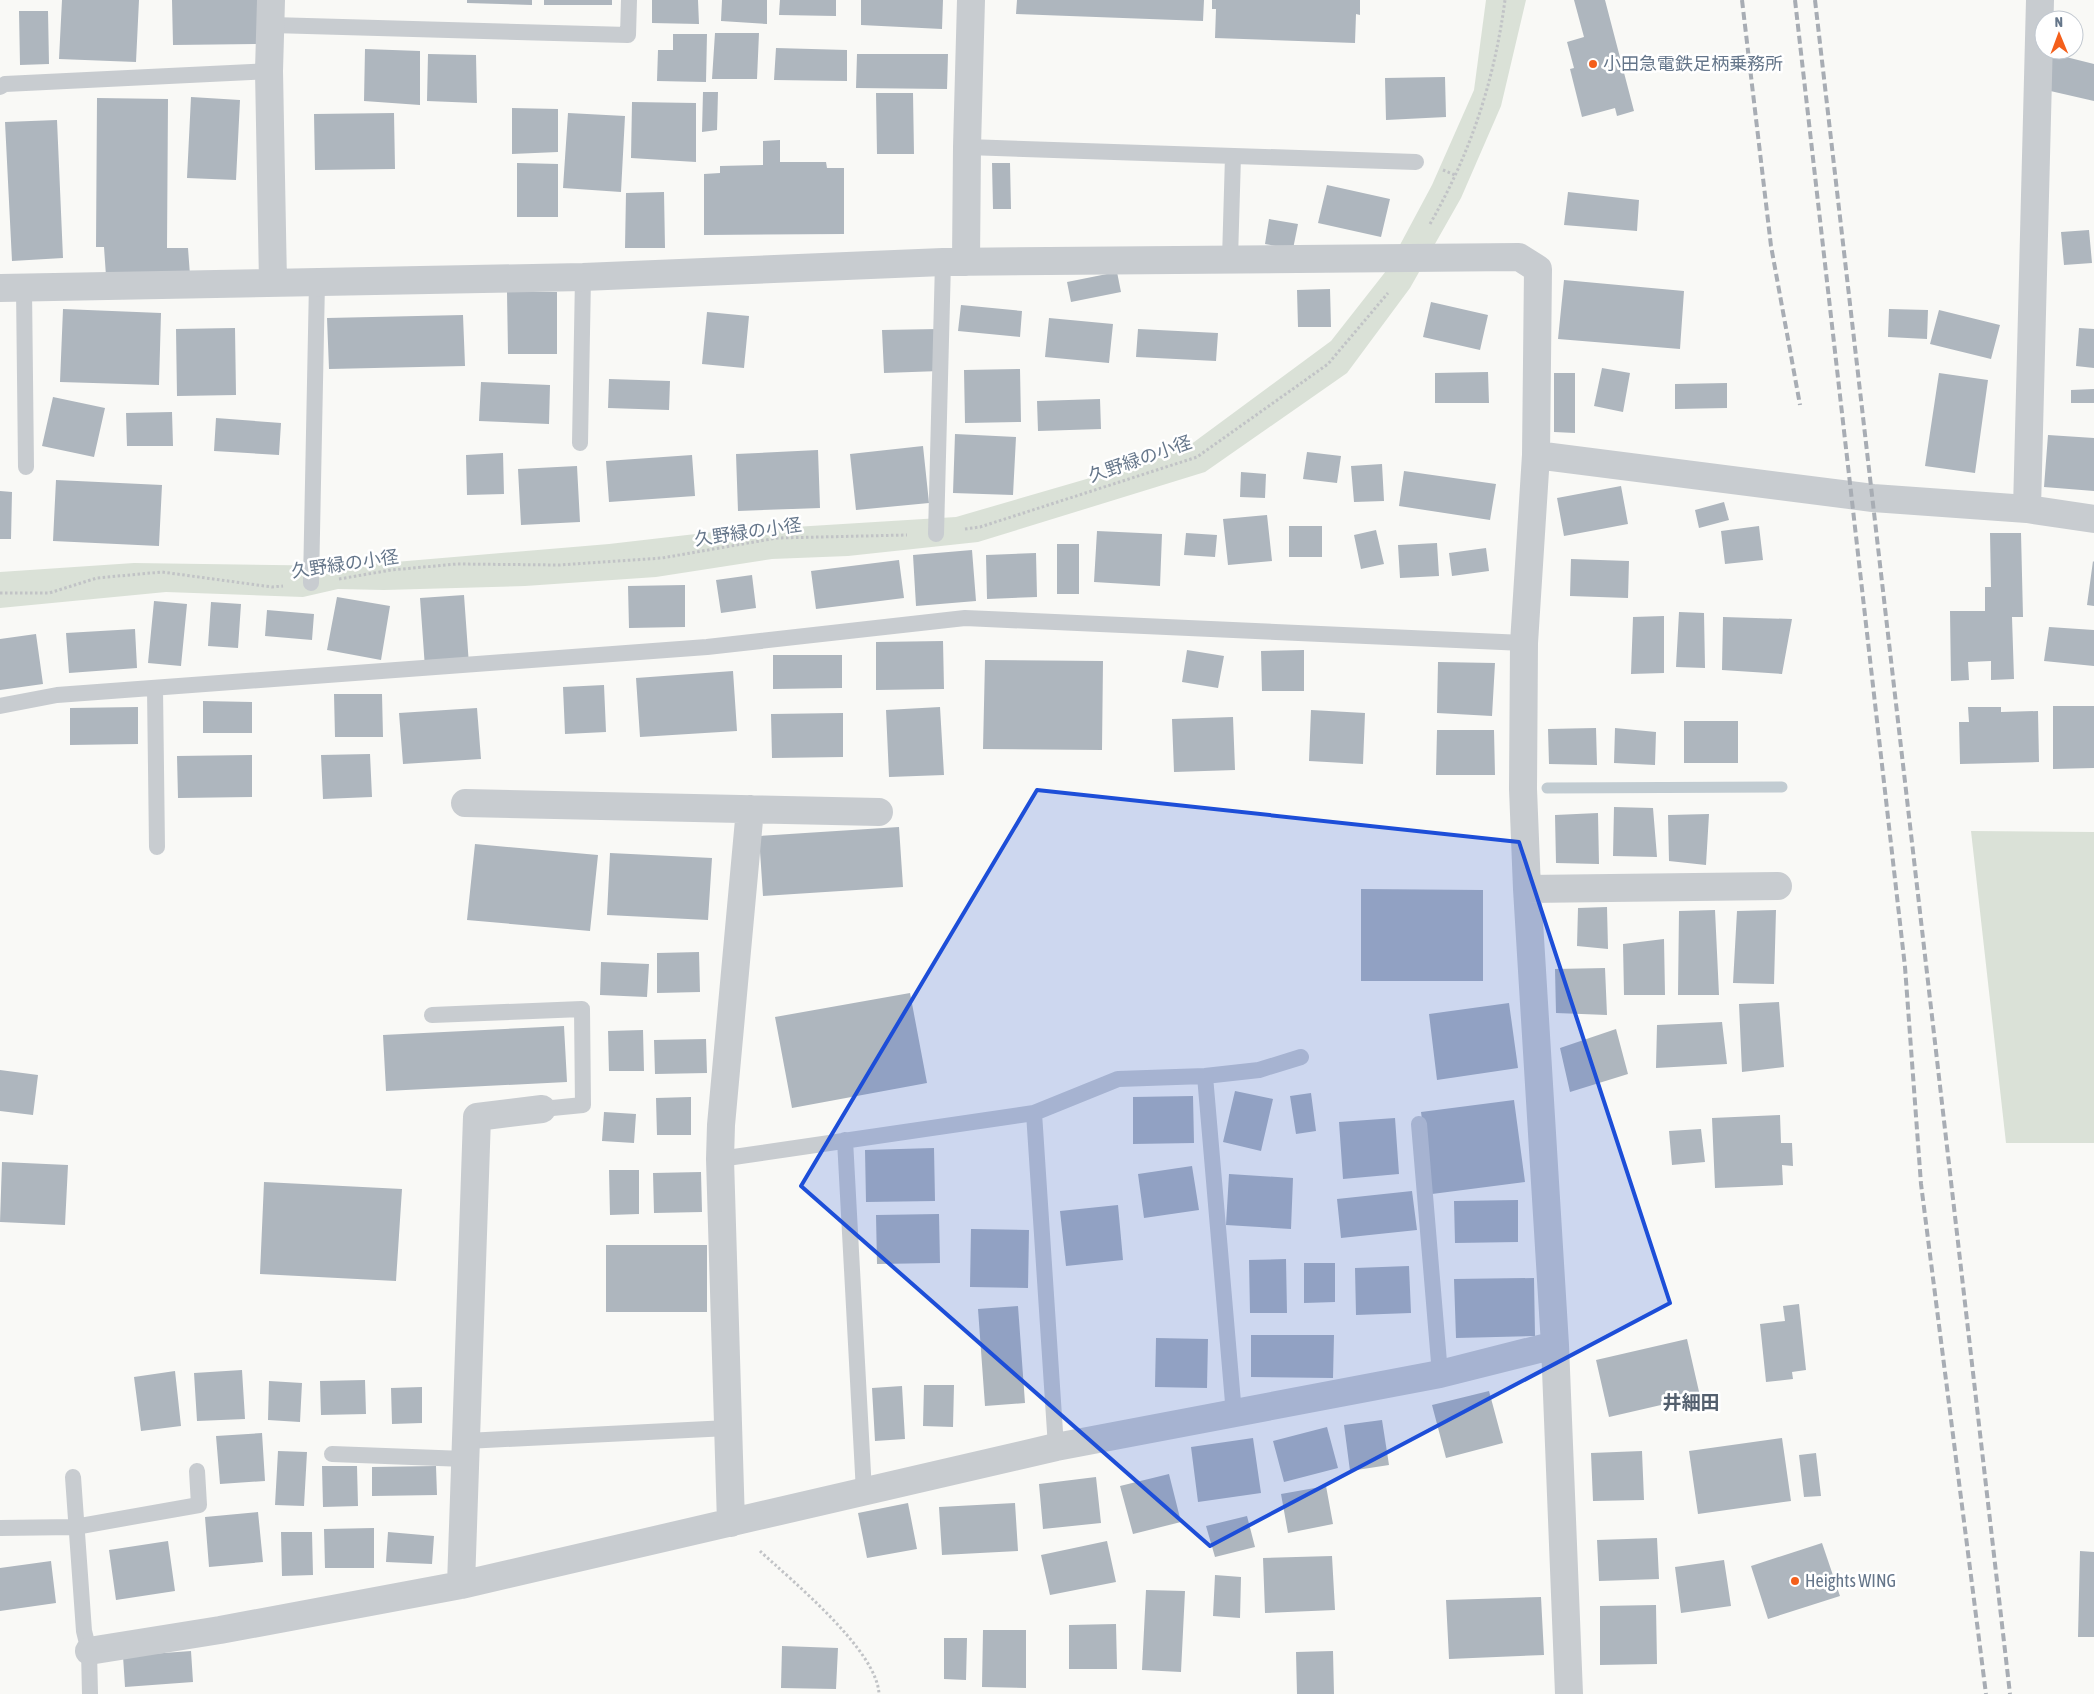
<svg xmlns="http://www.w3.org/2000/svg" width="2094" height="1694" font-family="'Asap Condensed','Noto Sans JP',sans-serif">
  <rect width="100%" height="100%" fill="#f9f9f6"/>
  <path fill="#dae1d7" d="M1486,0H1526L1501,106L1461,198L1410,288L1347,373L1205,472L978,542L848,556L772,559L656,577L525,586L384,590L338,589L303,597L166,592L0,608V572L134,563L348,566L609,544L713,532L956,517L1090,478L1190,445L1331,341L1386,271L1432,185L1474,90Z
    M1971,831L2094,832V1143H2006Z"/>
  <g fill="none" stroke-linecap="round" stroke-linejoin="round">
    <path stroke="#c2ccd2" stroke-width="11" d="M1547,788L1782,787"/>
  </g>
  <path fill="#aeb6be" d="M62,0H139L136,62L59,59Z
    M172,0H260L261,44L173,45Z
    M467,0H532V5L467,3Z
    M544,0H612V5H544Z
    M652,0H698L699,24L652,23Z
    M722,0H767V24L721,21Z
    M780,0H836V16L779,15Z
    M861,0H943L942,29L861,25Z
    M1017,0H1204L1203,21L1016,14Z
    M1212,0H1360V15L1356,14L1355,43L1215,38L1216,9H1212Z
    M1574,0H1605L1634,111L1617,116L1615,108L1582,117L1570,69L1574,68L1567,42L1584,37Z
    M19,11H48L49,64L20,65Z
    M715,33H759L757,79H712Z
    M673,34H707L706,82L657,81L658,50H673Z
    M776,48L847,50V81L774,80Z
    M365,49L420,51V105L364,101Z
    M2050,53L2094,64V101L2046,90Z
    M428,54L476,55L477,103L427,101Z
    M857,54H948L947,89L856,88Z
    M1445,77L1446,117L1386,120L1385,78Z
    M703,92H718L717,130L702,132Z
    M876,93H913L914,154H877Z
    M191,97L240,100L236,180L187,178Z
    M97,98L168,99L167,248H188L190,275L106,276L104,247H96Z
    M632,102L696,103V162L631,158Z
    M512,108L558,109V152L512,154Z
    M394,113L395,169L315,170L314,114Z
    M568,113L625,116L621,192L563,188Z
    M57,120L63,258L12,261L5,122Z
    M780,140V162H826L827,168H844V234L704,235V174L720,173V166L763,165V141Z
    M517,163L558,164V217H517Z
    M992,163H1010L1011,209H993Z
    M1327,185L1390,199L1381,237L1318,223Z
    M664,192L665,248H625L626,193Z
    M1568,192L1639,200L1637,231L1564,225Z
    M1269,219L1298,224L1293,249L1265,244Z
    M2089,230L2092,263L2064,265L2061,232Z
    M1117,272L1121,292L1071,302L1067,282Z
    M1564,280L1684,291L1680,349L1558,339Z
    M1330,289L1331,327H1298L1297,290Z
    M507,292H557V354H508Z
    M1431,302L1488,315L1480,350L1423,337Z
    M961,305L1022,311L1020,337L958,331Z
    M63,309L161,313L159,385L60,382Z
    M1889,309L1928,310L1927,339L1888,337Z
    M1939,310L2000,325L1991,359L1930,344Z
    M707,312L749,316L744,368L702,364Z
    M463,315L465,366L329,369L327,318Z
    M1049,318L1113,324L1109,363L1045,357Z
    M235,328L236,395L177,396L176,329Z
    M2079,328L2094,329V368L2076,366Z
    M938,329L940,371L884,373L882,330Z
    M1138,329L1218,333L1216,361L1136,357Z
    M1602,368L1630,373L1623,412L1594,406Z
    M1020,369L1021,422L965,423L964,370Z
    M1488,372L1489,403H1435V373Z
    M1554,373H1575V433L1554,432Z
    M1939,373L1988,380L1975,473L1925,466Z
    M609,379L670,381L669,410L608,408Z
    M481,382L550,385L549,424L479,421Z
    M1727,383V408L1675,409V384Z
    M2094,389V403H2071V390Z
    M53,397L105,408L94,457L42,446Z
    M1100,399L1101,429L1038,431L1037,401Z
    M172,412L173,446H127L126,413Z
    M216,418L281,423L279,455L214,451Z
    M955,434L1016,437L1013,495L953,493Z
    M2048,435L2094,438V491L2044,487Z
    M923,446L929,503L856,510L850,454Z
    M818,450L820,508L738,511L736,454Z
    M1307,452L1341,456L1337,483L1303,479Z
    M503,453L504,494L467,495L466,455Z
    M692,455L695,496L609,502L606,461Z
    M1382,464L1384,501L1354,502L1351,466Z
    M577,466L580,522L521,525L518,469Z
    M1404,471L1496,484L1490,520L1399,506Z
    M1241,472L1266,474L1265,498L1240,497Z
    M56,480L162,485L159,546L53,541Z
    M1621,486L1628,524L1564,536L1557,498Z
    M0,491L12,492L11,539H0Z
    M1724,502L1729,520L1699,528L1695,510Z
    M1267,515L1272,561L1228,565L1223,519Z
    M1289,526H1322V557H1289Z
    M1759,526L1763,560L1725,564L1721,531Z
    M1376,530L1384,564L1361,569L1354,535Z
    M1097,531L1162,534L1160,586L1094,582Z
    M1186,533L1217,535L1215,557L1184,555Z
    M1990,533H2021L2023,617H2012L2014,679L1991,680V661L1968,662L1969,680L1951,681L1950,611H1985V587H1991Z
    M1437,543L1439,576L1400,578L1398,545Z
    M1057,544H1079V594H1057Z
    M1486,548L1489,571L1452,576L1449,553Z
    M972,550L976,601L916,606L913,555Z
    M1036,553L1037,597L987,599L986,555Z
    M1571,559L1629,561L1628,598L1570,596Z
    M899,560L904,598L816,609L811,571Z
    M2093,561L2094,562V606L2087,605Z
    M752,575L756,608L721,613L716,580Z
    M685,585V627L629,628L628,586Z
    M464,595L469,665L425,668L420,598Z
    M337,597L390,606L381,660L327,650Z
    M154,601L187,604L181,666L148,663Z
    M211,602L241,604L238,648L208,646Z
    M267,610L314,614L312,640L265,636Z
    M1679,612L1704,613L1705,668L1676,667Z
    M1664,616V673L1631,674L1633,617Z
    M1723,617L1792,619L1782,674L1722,670Z
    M2049,627L2094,630V666L2044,661Z
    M135,629L137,668L69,673L66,633Z
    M36,634L43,684L0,690V639Z
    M943,641L944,689L876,690V642Z
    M1187,650L1224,656L1218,688L1182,682Z
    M1304,650V691H1262L1261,651Z
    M773,655H842V688L773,689Z
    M985,660L1103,661L1102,750L983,749Z
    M1438,662L1495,663L1492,716L1437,713Z
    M733,671L737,731L640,737L636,678Z
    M604,685L606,732L565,734L563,687Z
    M334,694H382L383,737H335Z
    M203,701L252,702V733H203Z
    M2053,706H2094V768L2053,769Z
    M138,707V744L70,745V708Z
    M940,707L944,775L889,777L886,710Z
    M1968,707H2001V712L2038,711L2039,762L1960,764L1959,722H1969Z
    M477,708L481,759L403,764L399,713Z
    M1311,710L1365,713L1363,764L1309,761Z
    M843,713V757L772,758L771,714Z
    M1233,717L1235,770L1174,772L1172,719Z
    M1684,721H1738V763H1684Z
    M1596,728L1597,765L1549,764L1548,729Z
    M1615,728L1656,732L1655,765L1614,763Z
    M1437,730H1494L1495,775H1436Z
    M370,754L372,797L323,799L321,755Z
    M252,755V797L178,798L177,756Z
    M1614,807L1653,808L1657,857L1613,856Z
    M1598,813L1599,864L1556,863L1555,815Z
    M1709,814L1706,865L1669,861L1668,815Z
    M899,827L903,887L763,896L759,836Z
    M475,844L598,855L590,931L467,920Z
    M610,853L712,858L708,920L607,915Z
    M1361,889L1483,890V981H1361Z
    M1607,907L1608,949L1577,946L1578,908Z
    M1715,910L1719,995H1678L1679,911Z
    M1776,910L1774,984L1733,983L1737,911Z
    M1664,939L1665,995H1624L1623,944Z
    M699,952L700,992L657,993V953Z
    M601,962L649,964L647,997L600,995Z
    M1605,968L1607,1015L1556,1013L1555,969Z
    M910,993L927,1083L792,1108L775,1017Z
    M1779,1002L1784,1067L1742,1072L1739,1004Z
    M1509,1003L1518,1068L1437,1080L1429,1014Z
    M1722,1022L1727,1064L1656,1068L1657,1025Z
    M564,1026L567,1082L386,1091L383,1035Z
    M1616,1029L1628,1074L1570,1092L1560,1048Z
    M643,1030L644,1071H609L608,1031Z
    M706,1039L707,1073L655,1074L654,1040Z
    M0,1070L38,1075L33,1115L0,1111Z
    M1235,1091L1273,1099L1261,1151L1223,1142Z
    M1311,1093L1316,1131L1296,1134L1290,1096Z
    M1193,1096L1194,1143L1133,1144V1097Z
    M691,1097V1135H657L656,1098Z
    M1514,1100L1525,1182L1432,1194L1421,1112Z
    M604,1112L636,1114L634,1143L602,1141Z
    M1780,1115L1781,1143H1792L1793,1166L1782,1165L1783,1185L1715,1188L1712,1118Z
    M1395,1118L1399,1174L1343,1179L1339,1122Z
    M1701,1129L1705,1162L1672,1165L1669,1131Z
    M934,1148L935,1201L866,1202L865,1150Z
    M2,1162L68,1165L65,1225L0,1222Z
    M1192,1166L1199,1210L1144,1218L1138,1174Z
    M609,1170H639V1214L610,1215Z
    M701,1172L702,1212L654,1213L653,1173Z
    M1229,1174L1293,1178L1291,1229L1226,1225Z
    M264,1182L402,1189L396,1281L260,1274Z
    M1412,1191L1417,1230L1341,1238L1337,1199Z
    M1518,1200V1242L1455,1243L1454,1201Z
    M1118,1205L1123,1260L1066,1266L1060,1211Z
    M939,1214L940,1263L877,1264L876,1215Z
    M971,1229L1029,1230L1028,1288L970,1287Z
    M606,1245H707V1312H606Z
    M1286,1259L1287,1313H1250L1249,1260Z
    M1304,1263H1335V1302L1304,1303Z
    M1409,1266L1411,1313L1356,1315L1355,1268Z
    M1534,1278L1535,1336L1456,1338L1454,1279Z
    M1799,1304L1806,1370L1792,1372L1793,1379L1766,1382L1760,1324L1785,1321L1783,1306Z
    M1018,1306L1025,1403L985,1406L978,1309Z
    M1251,1335H1334L1333,1378L1251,1377Z
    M1156,1338L1208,1339L1207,1388L1155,1387Z
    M1687,1339L1700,1396L1609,1417L1596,1360Z
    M242,1370L245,1419L197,1421L194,1373Z
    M175,1371L181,1426L141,1431L134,1377Z
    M365,1380L366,1414L321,1415L320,1381Z
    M269,1381L302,1383L300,1422L268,1420Z
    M924,1385H954L953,1427L923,1426Z
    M902,1386L905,1439L875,1441L872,1388Z
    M422,1387V1423L392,1424L391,1388Z
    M1489,1391L1503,1443L1446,1458L1432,1405Z
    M1382,1420L1389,1465L1350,1471L1344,1425Z
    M1327,1427L1338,1468L1284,1482L1273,1441Z
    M262,1433L265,1481L220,1484L216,1436Z
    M1253,1438L1261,1493L1198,1502L1191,1447Z
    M1782,1438L1791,1501L1698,1514L1689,1451Z
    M278,1451L307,1452L304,1506L275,1505Z
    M1642,1451L1644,1500L1593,1501L1591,1453Z
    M1816,1453L1821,1496L1804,1497L1799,1455Z
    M322,1466H357L358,1506L323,1507Z
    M436,1466L437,1495L372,1496V1467Z
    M1169,1474L1181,1522L1133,1534L1120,1486Z
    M1096,1477L1101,1523L1043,1529L1039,1484Z
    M1326,1486L1333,1524L1288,1533L1281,1494Z
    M908,1503L917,1549L867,1558L858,1513Z
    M1015,1503L1018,1551L942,1555L939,1507Z
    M258,1512L263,1562L209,1567L205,1517Z
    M1247,1516L1255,1547L1215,1557L1206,1526Z
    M374,1528V1568H325L324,1529Z
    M281,1532H312L313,1575L282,1576Z
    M388,1532L434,1536L432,1564L386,1562Z
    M1657,1538L1659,1579L1599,1581L1597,1540Z
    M168,1541L175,1591L116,1600L109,1550Z
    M1107,1541L1116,1582L1050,1595L1041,1555Z
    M1822,1543L1840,1596L1768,1619L1751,1566Z
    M2080,1551L2094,1552V1637H2078Z
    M1332,1556L1335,1610L1265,1613L1263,1558Z
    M1724,1560L1731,1606L1681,1613L1675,1567Z
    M51,1561L56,1603L0,1611V1568Z
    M1215,1575L1241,1577L1240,1618L1213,1616Z
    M1146,1590L1185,1591L1181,1672L1142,1670Z
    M1541,1597L1544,1655L1449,1659L1446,1600Z
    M1656,1605L1657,1664L1600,1665V1606Z
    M1116,1624L1117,1669H1069V1625Z
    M983,1630H1026V1688L982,1687Z
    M944,1638H967L966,1680L944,1679Z
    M782,1646L838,1648L836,1689L781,1688Z
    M191,1651L193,1682L125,1687L123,1656Z
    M1333,1651L1334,1694H1297L1296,1652Z"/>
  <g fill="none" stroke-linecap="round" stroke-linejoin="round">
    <path stroke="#c1c3c6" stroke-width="3" stroke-dasharray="2.5 2.5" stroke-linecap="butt" d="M1443,170L1455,175
      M1430,224C1471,152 1494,82 1505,0
      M965,529L980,527L1197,457L1328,364L1388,293
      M339,579L391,570L457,564L559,565L662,558L777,538L907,535
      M0,593H49L97,578L162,572L272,587L283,586
      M760,1551C792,1581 877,1650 879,1694"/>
    <path stroke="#c8ccd0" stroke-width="16" d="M272,25L628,35L629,0
      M0,87L5,84L269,71
      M967,147L1416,162
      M1230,259L1233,156
      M24,288L26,467
      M580,443L583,277
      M936,534L943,262
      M311,583L317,282
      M155,689L157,847
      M0,706L57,695L707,647L965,618L1524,643
      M432,1015L582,1009L583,1105L542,1109
      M1205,1076L1234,1414
      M1034,1113L1056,1447
      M1419,1124L1440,1374
      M845,1140L864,1492
      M720,1159L1034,1113L1118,1079L1205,1076L1259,1070L1301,1057
      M466,1441L728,1428
      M332,1454L465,1459
      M73,1477L84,1631L89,1651L90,1694
      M0,1528L75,1527L199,1505L197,1471"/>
    <path stroke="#c8ccd0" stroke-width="28" d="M271,0L269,71L273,283
      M966,262L967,147L971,0
      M0,288L583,277L943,262L1519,257L1538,269L1536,455L1524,643L1523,789L1527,889L1555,1345L1569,1694
      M1536,455L1873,498L2027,509L2094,519
      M2027,509L2040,0
      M465,803L879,812
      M1527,889L1778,886
      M731,1523L720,1159L721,1125L750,809
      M461,1585L477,1117L542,1109
      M89,1651L220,1630L461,1585L1056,1447L1440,1374L1555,1345"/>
    <path stroke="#a8adb4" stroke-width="4" stroke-dasharray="8 4" stroke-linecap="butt" d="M1742,0L1771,246L1800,405
      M1795,0L1905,967L1921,1184L1986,1694
      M1815,0L2010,1694"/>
  </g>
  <path fill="#1d4ed8" fill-opacity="0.2" stroke="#1d4ed8" stroke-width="4" stroke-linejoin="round" d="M1037,790L1519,842L1670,1303L1210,1546L801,1186Z"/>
  <g fill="#f45f1b" stroke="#fff" stroke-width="2">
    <circle cx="1593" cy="64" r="5"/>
    <circle cx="1795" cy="1581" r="5"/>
  </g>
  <g text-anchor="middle" stroke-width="5" stroke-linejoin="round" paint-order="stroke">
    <g font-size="18" fill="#65768a" stroke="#fff" text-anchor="start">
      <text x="1603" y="70">小田急電鉄足柄乗務所</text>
      <text x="1805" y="1587">Heights WING</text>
    </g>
    <g font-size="18" fill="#65768a" stroke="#fff">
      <text transform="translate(1140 459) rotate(-19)" y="6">久野緑の小径</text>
      <text transform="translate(748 532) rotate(-8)" y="6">久野緑の小径</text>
      <text transform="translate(345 564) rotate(-8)" y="6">久野緑の小径</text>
    </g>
    <g font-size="19" font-weight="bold" fill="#54606e" stroke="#fff">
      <text x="1691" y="1409">井細田</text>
    </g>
  </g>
  <g transform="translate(2059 35) rotate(359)"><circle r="24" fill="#ffffff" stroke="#c1c8d0"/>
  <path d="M0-4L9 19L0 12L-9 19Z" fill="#f45f1b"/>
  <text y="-8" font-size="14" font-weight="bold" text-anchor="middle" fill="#65768a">N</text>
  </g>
</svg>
